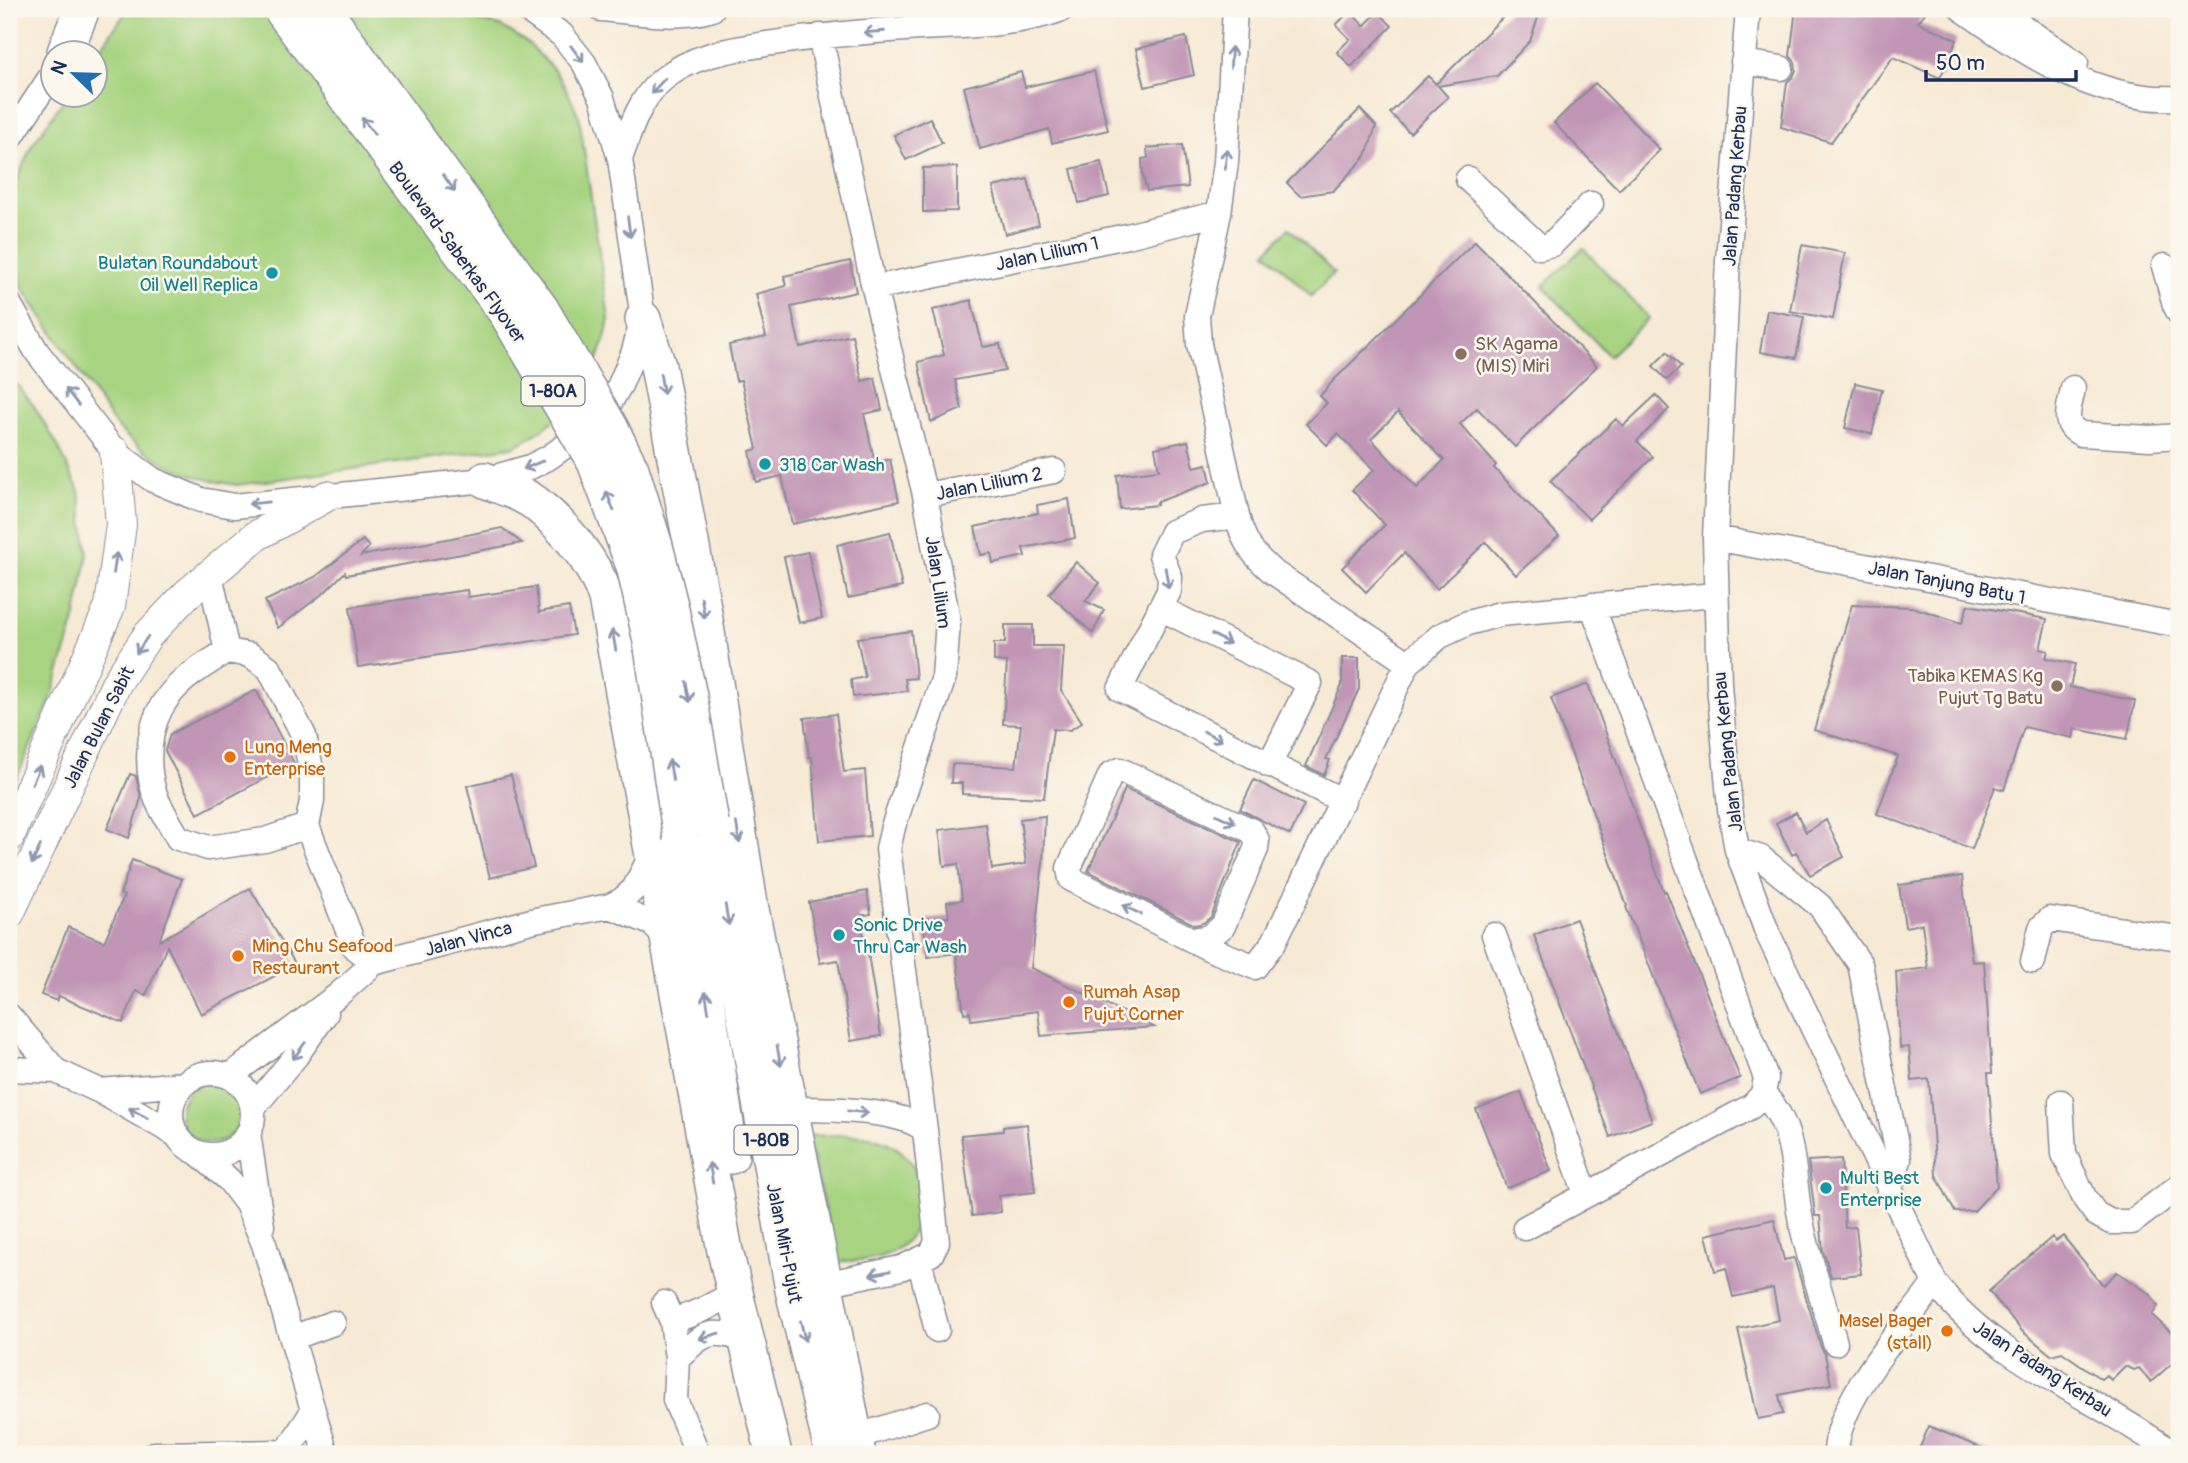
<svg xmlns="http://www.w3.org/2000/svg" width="2188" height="1463" font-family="Pangolin,sans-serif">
  <rect width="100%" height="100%" fill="#fbf7ec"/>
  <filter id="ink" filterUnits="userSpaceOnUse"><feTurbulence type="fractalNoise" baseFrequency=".0143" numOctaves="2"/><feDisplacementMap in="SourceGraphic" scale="14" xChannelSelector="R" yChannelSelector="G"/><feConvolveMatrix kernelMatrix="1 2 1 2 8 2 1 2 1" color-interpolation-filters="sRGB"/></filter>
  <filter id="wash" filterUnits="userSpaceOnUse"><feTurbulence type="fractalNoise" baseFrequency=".00686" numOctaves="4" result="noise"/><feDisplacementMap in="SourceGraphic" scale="28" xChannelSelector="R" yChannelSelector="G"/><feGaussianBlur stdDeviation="1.57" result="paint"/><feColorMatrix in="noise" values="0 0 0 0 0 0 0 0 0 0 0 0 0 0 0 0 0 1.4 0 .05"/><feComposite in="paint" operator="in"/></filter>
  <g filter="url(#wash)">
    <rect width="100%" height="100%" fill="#f7ead5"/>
    <path fill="#a8d481" stroke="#628270" stroke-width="2" d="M128,9H435L500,26L516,35L530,45L554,70L564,85L579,116L609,319C600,376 565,423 512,447L237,485C189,479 150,461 116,426L22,287L12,252L10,216L17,180L31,147L67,95L94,94L95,56Z
      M1289,228L1334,273L1311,296L1266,252Z
      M1583,248L1649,318L1609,356L1543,286Z
      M9,375L34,406L58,446L79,491L88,554L75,620L52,696L9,796Z
      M180 1113a30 30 0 1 1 60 0a30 30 0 1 1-60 0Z
      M807,1136C832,1136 865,1131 888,1143C930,1163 934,1225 895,1250C878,1261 856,1260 837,1262Z"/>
    <g id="blocks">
      <path fill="#c195b5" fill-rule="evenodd" d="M1511,9H1541L1530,41L1497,76L1438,86L1448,97L1410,133L1390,113L1428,76L1436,84Z
        M1796,9H1928L1918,22L1957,40L1940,78L1893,57L1831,142L1781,127L1787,82L1793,77L1796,70L1795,62L1790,56Z
        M1350,11L1364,26L1378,12L1392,26L1351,67L1337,52L1350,39L1336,25Z
        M1186,37L1194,75L1145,87L1136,49Z
        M1094,71L1108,130L1052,143L1049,129L980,149L964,87L1021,72L1025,87Z
        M1595,83L1660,150L1619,190L1554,123Z
        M1360,109L1376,126L1366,156L1333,191L1300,196L1287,183Z
        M930,118L942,143L906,160L894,135Z
        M1182,145L1188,187L1147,191L1143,176L1142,159L1148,158L1147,148Z
        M1101,162L1109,196L1079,203L1071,169Z
        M957,167V211L923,212V168Z
        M1028,179L1039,225L1005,234L993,187Z
        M1475,241L1597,366L1515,447L1477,408L1460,424L1496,465L1494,468L1559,536L1516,575L1486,542L1437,589L1404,553L1366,592L1342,568L1385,525L1352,490L1374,470L1338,434L1327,445L1306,424L1327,403L1320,396L1333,381ZM1398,412L1444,460L1417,488L1371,439Z
        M1802,245L1845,253L1833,319L1790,311Z
        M850,261L856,292L791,307L800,347L852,335L862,381L875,378L882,410L864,414L875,463L890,459L899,501L792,524L782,476L756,482L750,451L757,449L741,380L736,381L729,345L766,337L756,294L786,286L784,276Z
        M971,300L983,347L1000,344L1005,371L955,380L962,409L931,422L918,362L944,355L933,310Z
        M1767,310L1804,317L1796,358L1760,352Z
        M1667,352L1681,367L1667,380L1653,366Z
        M1855,383L1882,389L1872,434L1845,428Z
        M1656,395L1669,409L1637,441L1653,457L1589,519L1550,481L1616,419L1623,426Z
        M1188,441L1194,467L1207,464L1211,482L1157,502V505L1120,509L1117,475L1159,470L1155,448Z
        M1069,499L1075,538L1023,548L1025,556L993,563L991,553L981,555L975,527L1038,513L1037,505Z
        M502,528L522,543L346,575L345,572L326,591L278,628L265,601L315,577L363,540L369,547L361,556Z
        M890,532L902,587L848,598L837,545Z
        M808,552L822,618L799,623L784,557Z
        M1076,562L1100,583L1085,601L1104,610L1093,633L1049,594Z
        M536,587L539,612L569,607L574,635L358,667L350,607L467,590L468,597Z
        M1852,605L1912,607L1962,623L1968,605L2047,619L2040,649L2048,651L2046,658L2075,664L2070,687L2135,701L2127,739L2075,729L2073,738L2024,727L2004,790L1995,787L1972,849L1877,814L1898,756L1814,730Z
        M1005,625H1033V646H1064L1061,690L1082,722L1070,730L1053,729L1044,798L962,794V783H951L952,764L1016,767L1021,725L1003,724L1007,662L994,661V643H1005Z
        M911,631L916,678L905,679L907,691L853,697L851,680L865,677L857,638Z
        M1342,658H1359V689L1326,759L1330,760L1324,775L1306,766L1342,685Z
        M1588,684L1664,892L1666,891L1740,1078L1700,1094L1626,907L1627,906L1551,698Z
        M256,690L294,763L198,814L165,751L170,734Z
        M836,714L844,772L865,770L870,836L819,841L812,757H809L804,718Z
        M130,774L136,776L141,798L129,838L107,829Z
        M511,775L534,867L490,878L467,786Z
        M1254,780L1304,805L1290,835L1240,809Z
        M1125,789L1241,842L1211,917L1203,923L1195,925L1088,871Z
        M1796,812L1806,832L1826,820L1844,857L1810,875L1796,852L1792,855L1776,823Z
        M1045,816L1043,862L1031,968L1154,1027L1041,1036L1038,1011L971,1020L970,1012L964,1013L956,953L928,957L923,920L949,917L947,902L962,900L958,864L944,866L939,830L986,824L992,869L1026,864L1020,819Z
        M132,860L182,879L159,941L250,888L296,965L201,1014L167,946L146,995L136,991L123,1023L59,996L57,1001L41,995L68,927L104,942L124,896L120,894Z
        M1962,876L1972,962L1984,961L1992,1073H1988L1997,1186L1974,1211L1955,1212L1936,1175L1929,1079L1912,1081L1909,1047L1900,1048L1896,972L1928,968L1922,924L1905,927L1899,885Z
        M867,891L871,914L859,916L868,954L881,1036L851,1041L838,960L820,963L809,902Z
        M1576,919L1652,1121L1610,1137L1534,935Z
        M1521,1092L1551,1171L1507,1188L1476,1109Z
        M1027,1124L1035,1192L999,1196L1001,1212L972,1216L961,1135L1003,1131V1127Z
        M1841,1159L1845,1228L1856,1227L1861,1274L1831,1277L1823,1250L1820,1216H1815V1213L1808,1161Z
        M1774,1219L1784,1260L1794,1258L1821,1347L1825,1354L1831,1384L1779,1395L1783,1414L1758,1419L1738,1329L1779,1320L1773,1288L1733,1297L1726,1268L1715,1271L1706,1235Z
        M2063,1236L2103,1285L2117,1272L2150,1294L2158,1306L2152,1315L2179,1340V1357L2151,1382L2139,1368L2134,1370L2125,1366L2111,1380L2106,1375L2101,1379L2062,1352L2051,1355L2022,1331L1989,1291L2052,1237L2056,1241Z
        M1929,1426L1995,1454H1917Z"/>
    </g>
  </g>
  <g filter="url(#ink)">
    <use href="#blocks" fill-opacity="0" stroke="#898c9a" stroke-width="2"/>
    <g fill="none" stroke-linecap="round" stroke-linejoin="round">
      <defs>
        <path id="minor" d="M601,9C636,12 677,20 712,9
          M1235,9L1226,162L1219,213L1197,316L1199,344L1237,516C1244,543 1252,554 1273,572L1408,663
          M1748,9L1728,260L1715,538L1719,685L1730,809L1737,850L1767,932L1935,1283C1994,1360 2097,1398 2174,1454
          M1962,9C2026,54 2098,103 2179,98
          M1996,9L2076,63
          M820,36L874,288L925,495L948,621L944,677L893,827L888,849L925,1130
          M1743,62L1781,68
          M9,140L52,75
          M620,159C630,131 638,100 662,80C692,55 728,50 766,44C817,36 868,31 920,28C967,26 1019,25 1062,9
          M1468,179L1540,247L1552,244L1591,204
          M2164,266L2175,305L2179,313
          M874,288L1127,236L1219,213
          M9,304L37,352L115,452L153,480L201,500L234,506L485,480L530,467L548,458L581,435L609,404L620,385L633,354L643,319L620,159L602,98L584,63L562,35L526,9
          M2073,388C2070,408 2060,424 2081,434L2150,438L2179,436
          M925,495L1054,471
          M1237,516L1202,520L1172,532L1161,555L1170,577L1169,591L1120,689L1343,801
          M1715,538L2179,625
          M210,575L227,651L250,655L269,668L304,736L312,773V801L307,826L355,948L374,963
          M1160,608L1310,683L1269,765
          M227,651C206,664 183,677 168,697C147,724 144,768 157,800C163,813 171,825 178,838L208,848L265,840L307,826
          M1737,850L1761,858L1820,906L1860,964L1899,1160L1889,1191
          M610,906L651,923L669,941
          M1494,935L1586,1194
          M1193,940L1210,937L1223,926L1256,849L1257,840L1252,831L1120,770L1111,774L1069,868L1071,879L1208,948L1255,967L1274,942L1408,663L1440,636L1468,623L1500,614L1715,595
          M2033,961L2041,928L2050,919L2179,938
          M9,1016L56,1071L100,1091L177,1135
          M9,1069L56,1071
          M171 1114a41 41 0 1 1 82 0a41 41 0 1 1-82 0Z
          M230,1076L338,995L374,963L535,920L610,906L622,900L634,889L653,852
          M100,1091L184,1084
          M1763,1094C1797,1126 1792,1174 1800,1216C1808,1259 1824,1301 1835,1343
          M2061,1102L2064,1154L2085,1199L2096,1214L2111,1222H2132L2179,1186
          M253,1108L296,1056L326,1013
          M789,1109C824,1109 899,1108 925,1130L937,1242L931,1254L901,1268L824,1284
          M248,1133L262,1226
          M198,1153L229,1180L247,1204L264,1244L326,1454
          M1525,1228L1752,1106L1763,1094L1766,1078L1592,605
          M919,1260L937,1330
          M664,1303L672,1321L677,1358L675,1400L698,1454
          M672,1321C695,1314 714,1306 734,1292
          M292,1338L333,1323
          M677,1358C707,1331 708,1329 747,1340
          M856,1437L927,1414
          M155,1454L286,1452
          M285,1454L313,1411
          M1836,1454C1836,1400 1904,1327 1935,1283"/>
        <path id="major" d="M9,837L110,606L121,525L115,452
          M9,914L117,682L148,635L187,594L256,536L327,496"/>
        <path id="highway" d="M65,52L82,9
          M643,319L658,366L703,607L750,904L858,1454
          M485,480C500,487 521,492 535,503C565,527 594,561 606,598L725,1251L774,1454
          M711,823L793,1290L833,1454
          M681,838L731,1156"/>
      </defs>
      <use href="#minor" stroke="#898c9a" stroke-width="27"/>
      <use href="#major" stroke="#898c9a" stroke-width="32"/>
      <use href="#highway" stroke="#898c9a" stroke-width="38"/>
      <use href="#minor" stroke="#fff" stroke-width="24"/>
      <use href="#major" stroke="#fff" stroke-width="30"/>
      <use href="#highway" stroke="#fff" stroke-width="35"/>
      <defs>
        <path id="highway-bridge" d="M281,9L507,314L595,462L634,566L651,641L681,838
          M323,9L541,309L610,427L631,469L655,546L670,605L689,696L711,823"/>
      </defs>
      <use href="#highway-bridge" stroke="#898c9a" stroke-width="38" stroke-linecap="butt"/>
      <use href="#highway-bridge" stroke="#fff" stroke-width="35"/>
    </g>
    <defs><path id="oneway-shaft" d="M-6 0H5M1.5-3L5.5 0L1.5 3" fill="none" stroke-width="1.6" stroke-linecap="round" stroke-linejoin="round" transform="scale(1.75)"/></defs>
    <g stroke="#8d97ae">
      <use href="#oneway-shaft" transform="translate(874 32) rotate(176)"/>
      <use href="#oneway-shaft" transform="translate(577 54) rotate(53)"/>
      <use href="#oneway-shaft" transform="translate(1231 57) rotate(-87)"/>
      <use href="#oneway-shaft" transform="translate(658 86) rotate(133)"/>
      <use href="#oneway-shaft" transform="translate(368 126) rotate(-127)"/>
      <use href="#oneway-shaft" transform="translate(1226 159) rotate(-86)"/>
      <use href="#oneway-shaft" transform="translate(449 183) rotate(54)"/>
      <use href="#oneway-shaft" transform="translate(629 227) rotate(82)"/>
      <use href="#oneway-shaft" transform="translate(662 384) rotate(80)"/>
      <use href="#oneway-shaft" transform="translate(72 397) rotate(-128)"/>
      <use href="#oneway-shaft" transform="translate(533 465) rotate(157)"/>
      <use href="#oneway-shaft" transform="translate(610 501) rotate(-111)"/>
      <use href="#oneway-shaft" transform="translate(259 503) rotate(174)"/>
      <use href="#oneway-shaft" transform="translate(115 563) rotate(-82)"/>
      <use href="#oneway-shaft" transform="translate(1167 578) rotate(80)"/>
      <use href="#oneway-shaft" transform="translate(703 608) rotate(80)"/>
      <use href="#oneway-shaft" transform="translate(1221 639) rotate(27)"/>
      <use href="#oneway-shaft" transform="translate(614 640) rotate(-100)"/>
      <use href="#oneway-shaft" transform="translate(142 645) rotate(124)"/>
      <use href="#oneway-shaft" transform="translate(688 692) rotate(79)"/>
      <use href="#oneway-shaft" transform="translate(1213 736) rotate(27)"/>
      <use href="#oneway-shaft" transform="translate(671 770) rotate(-99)"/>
      <use href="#oneway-shaft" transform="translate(36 775) rotate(-66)"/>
      <use href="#oneway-shaft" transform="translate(1226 819) rotate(25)"/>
      <use href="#oneway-shaft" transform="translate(738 833) rotate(81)"/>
      <use href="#oneway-shaft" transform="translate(36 855) rotate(115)"/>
      <use href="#oneway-shaft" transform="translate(1132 910) rotate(-154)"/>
      <use href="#oneway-shaft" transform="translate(727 915) rotate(80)"/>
      <use href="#oneway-shaft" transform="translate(707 1002) rotate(-99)"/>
      <use href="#oneway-shaft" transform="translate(299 1051) rotate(126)"/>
      <use href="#oneway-shaft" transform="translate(779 1056) rotate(79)"/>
      <use href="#oneway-shaft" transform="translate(858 1112) rotate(6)"/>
      <use href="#oneway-shaft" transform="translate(138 1113) rotate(-151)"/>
      <use href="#oneway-shaft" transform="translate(711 1173) rotate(-100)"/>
      <use href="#oneway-shaft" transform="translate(880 1273) rotate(168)"/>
      <use href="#oneway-shaft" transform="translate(803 1331) rotate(76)"/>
      <use href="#oneway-shaft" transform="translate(709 1336) rotate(164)"/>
    </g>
  </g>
  <g fill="#0f9aa8" stroke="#fbf7ec" stroke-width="2.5">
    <circle cx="272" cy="273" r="7"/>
    <circle cx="765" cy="464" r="7"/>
    <circle cx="839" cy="935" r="7"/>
    <circle cx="1826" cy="1188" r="7"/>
  </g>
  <g fill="#8d6e63" stroke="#fbf7ec" stroke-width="2.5">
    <circle cx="1461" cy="354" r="7"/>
    <circle cx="2057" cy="686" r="7"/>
  </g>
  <g fill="#e8710a" stroke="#fbf7ec" stroke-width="2.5">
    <circle cx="230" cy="757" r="7"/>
    <circle cx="238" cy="956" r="7"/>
    <circle cx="1069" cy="1002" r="7"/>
    <circle cx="1947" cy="1331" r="7"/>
  </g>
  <g text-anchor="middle" stroke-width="5" stroke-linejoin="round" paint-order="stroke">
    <g fill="#fbf7ec" stroke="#5e6b89" stroke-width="2">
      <rect x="521.5" y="376.5" width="63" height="29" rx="5"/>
      <rect x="734.5" y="1125.5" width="63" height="29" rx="5"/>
    </g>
    <g font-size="18" font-weight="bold" fill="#1b2f5e">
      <text x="553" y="397">1-80A</text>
      <text x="766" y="1146">1-80B</text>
    </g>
    <g font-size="19" fill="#1b2f5e" stroke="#fbf7ec">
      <text transform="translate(1734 186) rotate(-86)" y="7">Jalan Padang Kerbau</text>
      <text transform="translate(458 252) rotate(54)" y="7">Boulevard-Saberkas Flyover</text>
      <text transform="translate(1047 253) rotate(-12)" y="7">Jalan Lilium 1</text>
      <text transform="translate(989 483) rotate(-11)" y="7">Jalan Lilium 2</text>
      <text transform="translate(939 582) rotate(82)" y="7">Jalan Lilium</text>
      <text transform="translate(1947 582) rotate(11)" y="7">Jalan Tanjung Batu 1</text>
      <text transform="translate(98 727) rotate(-63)" y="7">Jalan Bulan Sabit</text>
      <text transform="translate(1727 752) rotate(-96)" y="7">Jalan Padang Kerbau</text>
      <text transform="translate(468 938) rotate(-15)" y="7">Jalan Vinca</text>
      <text transform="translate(785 1243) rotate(79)" y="7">Jalan Miri-Pujut</text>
      <text transform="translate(2043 1368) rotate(33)" y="7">Jalan Padang Kerbau</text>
    </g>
    <g font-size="19" fill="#0d838f" stroke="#fbf7ec" text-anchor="start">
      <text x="258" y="269" text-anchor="end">Bulatan Roundabout<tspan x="258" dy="22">Oil Well Replica</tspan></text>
      <text x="779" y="471">318 Car Wash</text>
      <text x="853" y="931">Sonic Drive<tspan x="853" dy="22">Thru Car Wash</tspan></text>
      <text x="1840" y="1184">Multi Best<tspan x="1840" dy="22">Enterprise</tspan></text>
    </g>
    <g font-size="19" fill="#785e54" stroke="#fbf7ec" text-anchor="start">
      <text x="1475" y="350">SK Agama<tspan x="1475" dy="22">(MIS) Miri</tspan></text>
      <text x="2043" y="682" text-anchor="end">Tabika KEMAS Kg<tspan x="2043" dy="22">Pujut Tg Batu</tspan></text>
    </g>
    <g font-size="19" fill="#c56008" stroke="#fbf7ec" text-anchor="start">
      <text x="244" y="753">Lung Meng<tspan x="244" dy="22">Enterprise</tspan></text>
      <text x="252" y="952">Ming Chu Seafood<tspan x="252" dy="22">Restaurant</tspan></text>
      <text x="1083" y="998">Rumah Asap<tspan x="1083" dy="22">Pujut Corner</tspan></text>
      <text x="1933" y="1327" text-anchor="end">Masel Bager<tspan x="1933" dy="22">(stall)</tspan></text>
    </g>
  </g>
  <rect width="2188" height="1463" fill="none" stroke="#fbf7ec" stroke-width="35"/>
  <g transform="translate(74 74) rotate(293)"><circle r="33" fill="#fbf7ec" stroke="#a1a7b3" stroke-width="2"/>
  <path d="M0-5L12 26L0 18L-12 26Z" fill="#1f6fb2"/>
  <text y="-10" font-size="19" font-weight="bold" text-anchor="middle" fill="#1b2f5e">N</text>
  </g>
  <path d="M1926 70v10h150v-10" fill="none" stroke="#1b2f5e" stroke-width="3.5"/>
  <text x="1936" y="70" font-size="21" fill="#1b2f5e" stroke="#fbf7ec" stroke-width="5" paint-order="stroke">50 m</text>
</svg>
